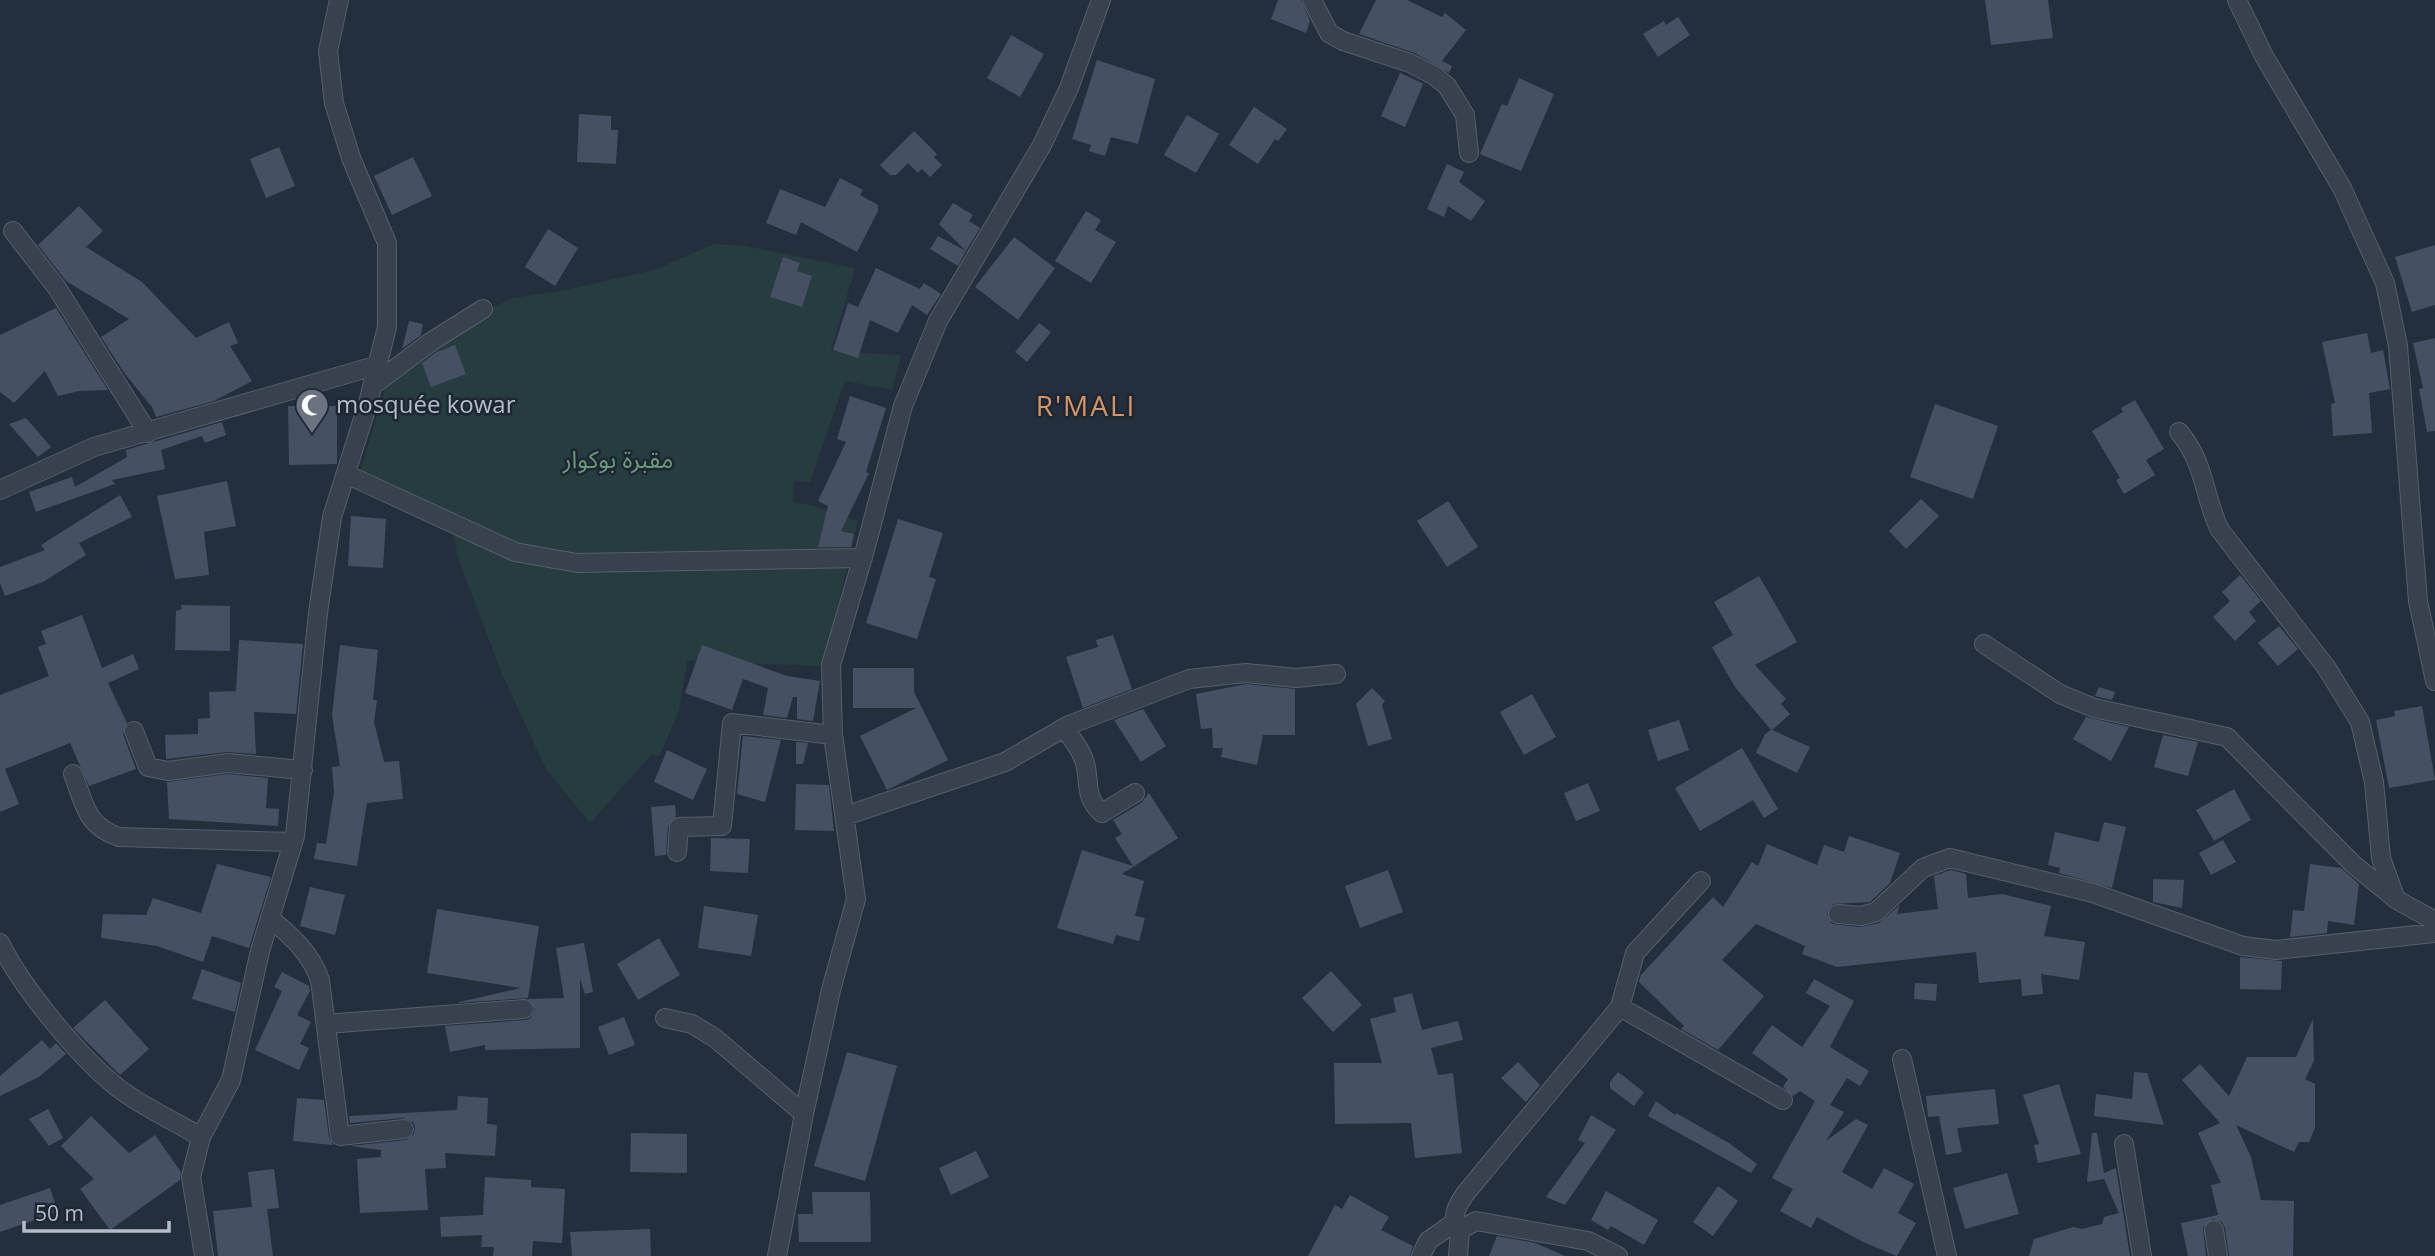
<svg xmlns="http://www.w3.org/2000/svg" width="2435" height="1256" font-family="'Open Sans','Noto Sans Arabic',sans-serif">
  <rect width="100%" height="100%" fill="#242f3e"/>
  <path fill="#263c3f" d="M714,244L746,246L855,268L831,351L901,355L892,390L845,381L810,482L794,481L793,503L806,504L858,521L824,666L687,661L679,711L659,757L652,754L590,823L546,769L502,674L458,558L450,516L359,476L387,382L475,316L513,298L566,290L654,270Z"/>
  <path fill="#455162" d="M1278,0H1301L1310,21L1306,33L1271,19Z
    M1376,0H1407L1442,17L1445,13L1466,30L1442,61L1452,66L1449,73L1415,53L1359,34Z
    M1985,0H2048L2053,38L1991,45Z
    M1678,17L1690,35L1658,57L1643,34L1664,21L1666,25Z
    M1011,35L1044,54L1020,97L987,78Z
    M1097,60L1155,79L1138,144L1111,137L1105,156L1089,151L1091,145L1072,139Z
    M1392,69L1430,87L1423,84L1405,127L1381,116L1400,73Z
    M1519,78L1554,94L1521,171L1480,154L1502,104L1507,106Z
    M1254,107L1287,129L1278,141L1275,139L1258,164L1229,145Z
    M579,114L611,116V130H618L616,164L577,162Z
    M1187,115L1219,134L1196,173L1164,155Z
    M914,131L937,154L934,157L942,165L930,177L922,169L918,173L908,163L896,175H890L880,165Z
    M279,147L295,186L266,198L250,159Z
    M413,157L432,196L392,215L374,176Z
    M1447,164L1464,172L1459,182L1485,201L1471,221L1448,206L1444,217L1427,209Z
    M840,178L863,190L860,195L878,205V211L857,252L801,222L796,235L766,223L780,189L825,207Z
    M953,203L973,215L969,221L980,228L966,251L939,224Z
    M79,206L103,231L86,247L142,282L196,338L229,322L238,343L230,346L252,381L214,401L156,417L152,407L125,374L101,337L129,319L66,281L38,245Z
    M1086,211L1101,220L1095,230L1116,242L1091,283L1055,261Z
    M548,229L578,248L555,286L525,267Z
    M938,236L966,251L958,266L930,249Z
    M1014,237L1055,268L1018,320L975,287Z
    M2435,245V305L2412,312L2395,257Z
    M783,257L800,263L797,271L812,276L802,307L770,297Z
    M876,268L920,289L924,283L941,294L927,315L912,305L898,333L870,320L858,358L833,350L848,303L858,307Z
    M56,308L108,390L79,391L58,396L45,371L14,403L0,392V335Z
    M409,321L423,324L421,335L402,349Z
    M1039,323L1051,332L1027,362L1015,352Z
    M2367,333L2371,353L2383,350L2390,389L2369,393L2372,433L2333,436L2331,404L2335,403L2322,342Z
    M2435,338V431L2427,432L2419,389L2423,388L2413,343Z
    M455,345L466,374L431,387L422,363L435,353Z
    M850,396L886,408L866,472L869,473L841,531L854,534L851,547H818L828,506L818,501L846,442L837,439Z
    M2135,400L2164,449L2146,460L2155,475L2124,494L2116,480L2120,478L2092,431L2123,412L2121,408Z
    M1935,404L1998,426L1973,499L1910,477Z
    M288,406H337V464L289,465Z
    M26,418L51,447L38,457L9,424Z
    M222,422L226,435L205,443L202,436L161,450L165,469L112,480L115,484L36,512L29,492L72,477L75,487L127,457L126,450Z
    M227,481L236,526L204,532L209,575L175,579L157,496Z
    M120,495L132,517L79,543L86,555L43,582L5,596L0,583V567L45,550L41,545Z
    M1921,499L1939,516L1906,549L1889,531Z
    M1448,501L1478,547L1447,567L1417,521Z
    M351,516L386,519L383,568L348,566Z
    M898,519L943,533L929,577L936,579L917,639L866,623Z
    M2240,575L2261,601L2249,612L2256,621L2235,641L2213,617L2230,601L2222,592Z
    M1759,576L1797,642L1755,665L1786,699L1781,704L1790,714L1772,730L1810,747L1797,773L1756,753L1765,734L1771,730L1735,687L1712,647L1733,635L1714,602Z
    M181,605L230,606V651L175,650L176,611L182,609Z
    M82,615L102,668L133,654L139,669L108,683L127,723L123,734L136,769L89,786L70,743L5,769L19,804L0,812V695L49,676L38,647L46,644L41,631Z
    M2279,626L2298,649L2278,666L2258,643Z
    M1113,635L1132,689L1083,708L1066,657L1098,647L1096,640Z
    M239,640L303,644L296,714L254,712L256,754L227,752L166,759L165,735L198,734V719L210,718L209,692L236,691Z
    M340,645L378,650L373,700H377L374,722L384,762L399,761L403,799L367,803L357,866L314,859L317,843L326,844L334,792L332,767L340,766L332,715Z
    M702,645L787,676L820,681L813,721L797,719V697H793L787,718L763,715L768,688L743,679L732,710L685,693Z
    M853,668H914V692L948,760L887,790L860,736L916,708H853Z
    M1246,684L1295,689V735H1263L1257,765L1221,757L1223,748H1213L1212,728L1201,729L1196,694Z
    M2099,687L2115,692L2112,700L2095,696Z
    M1372,688L1385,701L1382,705L1392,739L1368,746L1356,704Z
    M1532,694L1556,737L1524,755L1500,712Z
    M2422,706L2435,780L2389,788L2376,720L2395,716L2394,711Z
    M1143,709L1166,746L1141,762L1114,720Z
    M2086,717L2129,727L2111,761L2073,739Z
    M1679,720L1689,750L1658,761L1648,730Z
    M2163,735L2198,742L2188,776L2154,767Z
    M743,736L781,740L765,802L737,794Z
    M796,742L808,743L803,764H796Z
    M1742,748L1778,809L1764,818L1753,800L1700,831L1675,788Z
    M667,750L707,769L693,800L654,782Z
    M228,774L268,778L266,808L279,809L278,826L169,819L167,782Z
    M1588,783L1600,811L1576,821L1564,793Z
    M796,784L829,785L834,831L795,830Z
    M2234,789L2251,820L2214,841L2196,810Z
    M1149,793L1178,838L1122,874L1144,881L1135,916L1145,918L1139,941L1116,935L1113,944L1057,928L1082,850L1133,866L1115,838L1122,834L1113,820L1141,803Z
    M675,805L676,816L668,826L666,855L655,856L651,807Z
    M2104,822L2126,827L2112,888L2059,873L2060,868L2048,865L2055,832L2099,842Z
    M1849,836L1900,853L1890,883L1870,902L1833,904L1827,914L1832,924L1860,927L1879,923L1900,905L1897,914L1938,909L1934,876L1951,870L1966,874L1968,898L2002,894L2051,906L2044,936L2085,942L2079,980L2041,974L2043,994L2022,996L2021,979L1979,983L1976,952L1837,967L1802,954L1805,946L1756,924L1722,960L1764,996L1718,1050L1681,1029L1684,1026L1639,982L1641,975L1713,897L1723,907L1752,862L1758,866L1767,844L1817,865L1824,845L1844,852Z
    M711,838L750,839L748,873L710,871Z
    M2223,840L2236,862L2211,875L2199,853Z
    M217,864L271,877L249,948L212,936L203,962L157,946L101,938L103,914L146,915L153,898L201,913Z
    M2310,864L2341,868L2359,884L2354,925L2328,921L2327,933L2290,937L2293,910L2304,911Z
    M1388,870L1403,912L1360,928L1345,886Z
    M2153,879L2184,880L2182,908L2153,902Z
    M310,887L345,895L335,935L300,926Z
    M704,906L758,915L751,956L698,948Z
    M437,909L539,926L528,998L455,1003L521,988L427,973Z
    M659,938L680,975L638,1000L617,964Z
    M584,943L593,992L585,994L580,979V1048L485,1050V1045L450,1052L445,1026L526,1020L531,1018L535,1009L528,999L564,998L556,948Z
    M2240,957L2282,961L2281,990L2240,989Z
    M202,969L241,983L235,1012L192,999Z
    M1331,971L1362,1005L1333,1032L1302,998Z
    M282,972L309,986L310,991L297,1015L311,1022L300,1044L309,1048L299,1070L255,1050L282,991L274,987Z
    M1814,979L1854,1001L1830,1047L1869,1071L1860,1086L1847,1078L1830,1105L1844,1112L1826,1141L1856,1119L1868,1125L1842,1172L1872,1189L1884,1168L1914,1184L1898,1213L1916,1223L1897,1256L1863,1242L1817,1217L1811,1228L1780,1211L1793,1189L1772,1178L1815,1101L1800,1091L1793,1096L1783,1087L1788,1079L1752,1053L1772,1025L1802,1047L1830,1006L1806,993Z
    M1915,983L1937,984L1936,1001L1914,999Z
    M1412,993L1422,1030L1458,1021L1463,1040L1431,1048L1438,1075L1453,1073L1462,1153L1415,1158L1411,1123L1335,1124L1334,1063H1382L1370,1019L1396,1012L1393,998Z
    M105,1000L149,1049L120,1075L73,1028Z
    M624,1017L635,1045L609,1055L598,1027Z
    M2313,1019L2314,1061L2305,1079L2315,1084V1128L2309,1142H2299L2294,1152L2236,1125L2251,1157L2261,1200L2294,1201L2293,1256H2229L2225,1228L2222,1222L2213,1219L2203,1227L2206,1256H2188L2181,1223L2218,1215L2211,1185L2221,1183L2198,1133L2220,1123L2182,1080L2200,1064L2229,1096L2247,1057H2296Z
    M42,1040L50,1049L56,1043L66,1054L39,1077L0,1096V1076Z
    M847,1052L897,1066L865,1181L814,1166Z
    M1518,1062L1540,1085L1526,1102L1501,1078Z
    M1618,1072L1644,1092L1634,1106L1610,1088V1082Z
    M2134,1072L2147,1073L2164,1125L2094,1116L2096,1094L2132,1099Z
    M2059,1084L2081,1154L2038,1163L2034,1145L2039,1144L2023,1095Z
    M1995,1089L1999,1124L1957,1128L1962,1152L1946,1155L1939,1116L1928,1117L1926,1096Z
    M458,1096L488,1098L487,1124L497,1125L495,1156L445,1153L446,1168L425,1169L428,1210L360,1213L357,1159L381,1157V1150L350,1146L406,1140L414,1134L415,1127L413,1122L403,1118L350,1123L349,1116L457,1110Z
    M297,1098L324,1100L329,1137L333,1145L293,1141Z
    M1656,1101L1675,1115L1676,1113L1729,1143L1757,1164L1751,1173L1648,1116Z
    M48,1109L63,1138L49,1146L29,1119Z
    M1591,1115L1616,1130L1565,1205L1546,1197L1585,1143L1578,1140Z
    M91,1116L129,1153L155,1135L181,1172L180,1180L110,1230L80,1189L94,1179L61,1146Z
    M631,1133L687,1134V1173L630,1172Z
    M2092,1133H2097L2104,1173L2116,1168L2130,1256H2029L2034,1239L2073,1227L2082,1229L2102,1224L2104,1217L2119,1213L2104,1179L2087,1182Z
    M976,1151L989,1177L951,1195L939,1168Z
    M274,1169L279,1208L267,1209L273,1256H218L213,1211L252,1207L248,1172Z
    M2007,1173L2019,1214L1965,1229L1953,1188Z
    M485,1177L531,1180V1187L565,1189L562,1243L533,1241L532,1256H493L494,1247H481L482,1235L441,1237L440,1217L483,1215Z
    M1718,1186L1738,1201L1713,1236L1693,1222Z
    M50,1188L58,1212L0,1232V1205Z
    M1606,1191L1658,1220L1644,1245L1611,1226L1608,1230L1591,1220Z
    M812,1192H870L871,1242H799L798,1214H813Z
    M1350,1195L1389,1217L1381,1230L1413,1246L1410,1256H1308L1335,1205L1342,1209Z
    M650,1229L651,1256H572L570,1232Z
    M1497,1236L1535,1243L1565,1256H1489Z"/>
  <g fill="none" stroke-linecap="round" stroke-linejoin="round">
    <defs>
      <path id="street" d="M1312,0L1329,33L1343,41L1410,63L1435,76L1447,86L1465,115L1469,153
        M2237,0L2264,56L2342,188L2385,283L2398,346L2418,601L2435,681
        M13,231L57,288L148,433
        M372,386L429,343L483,309
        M2179,432C2206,464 2203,496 2220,530L2326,667L2360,722L2374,782L2381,858L2395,897
        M346,474L515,552L577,563L863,558
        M0,490L94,447L378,365
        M1984,644L2060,694L2094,708L2227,737L2354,865L2397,900L2435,921
        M1063,728C1073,739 1083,752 1086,767C1089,785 1086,800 1102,813L1135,793
        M134,731L148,767L168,771L228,763L303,770
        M73,774C85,805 86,826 119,837L293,842
        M845,816L1005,762L1069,725L1189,679L1246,673L1296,678L1336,674
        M677,852L679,827L722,826L732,723L833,735
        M1838,914L1861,916L1876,912L1923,868L1950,858L2093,893L2243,946L2276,950L2435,933
        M270,918C292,937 310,952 320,980L340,1136L404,1129
        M0,943C22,988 79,1057 118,1088C143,1107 174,1121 201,1137
        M1620,1007L1783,1100
        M665,1018L692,1024L715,1038L804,1114
        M326,1024L524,1009
        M1902,1059L1947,1256
        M2124,1144L2142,1256
        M1460,1230C1451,1217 1456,1207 1465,1194L1620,1007L1635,953L1701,881
        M2214,1230L2218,1256
        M204,1256L191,1177L201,1137L231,1080L260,951L295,836L318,613L332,517L368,403L387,327V243L351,158L334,103L328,51L339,0
        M777,1256L804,1114L831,990L856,899L833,735L831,665L865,550L903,406L938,321L1042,145L1069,88L1101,0
        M1421,1256L1428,1241L1455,1222
        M1458,1256L1460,1230L1476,1221L1588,1241L1618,1256"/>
    </defs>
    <use href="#street" stroke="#565f6c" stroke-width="20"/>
    <use href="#street" stroke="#38414e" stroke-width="18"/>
  </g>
  <defs>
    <symbol id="mosque-pin" viewBox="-11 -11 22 30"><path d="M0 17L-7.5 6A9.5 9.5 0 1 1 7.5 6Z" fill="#6b7280" stroke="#1d2633"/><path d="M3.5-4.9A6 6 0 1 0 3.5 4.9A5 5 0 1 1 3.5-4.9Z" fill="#fff"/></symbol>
  </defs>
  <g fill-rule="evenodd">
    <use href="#mosque-pin" x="293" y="386" width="38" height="52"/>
  </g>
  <g text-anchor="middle" stroke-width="5" stroke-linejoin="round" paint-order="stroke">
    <g font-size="24" fill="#b4bcc9" stroke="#1d2633" text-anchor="start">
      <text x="336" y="413">mosquée kowar</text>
    </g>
    <g font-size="24" fill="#6b9a76" stroke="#1d2633">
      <text x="618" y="468">مقبرة بوكوار</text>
    </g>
    <g font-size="28" letter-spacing="2" fill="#d59563" stroke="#1d2633">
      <text x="1086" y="416">R'MALI</text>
    </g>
  </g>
  <path d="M24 1221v10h145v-10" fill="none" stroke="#b4bcc9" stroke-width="3.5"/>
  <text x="35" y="1221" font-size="21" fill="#b4bcc9" stroke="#1d2633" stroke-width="5" paint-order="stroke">50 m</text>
</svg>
